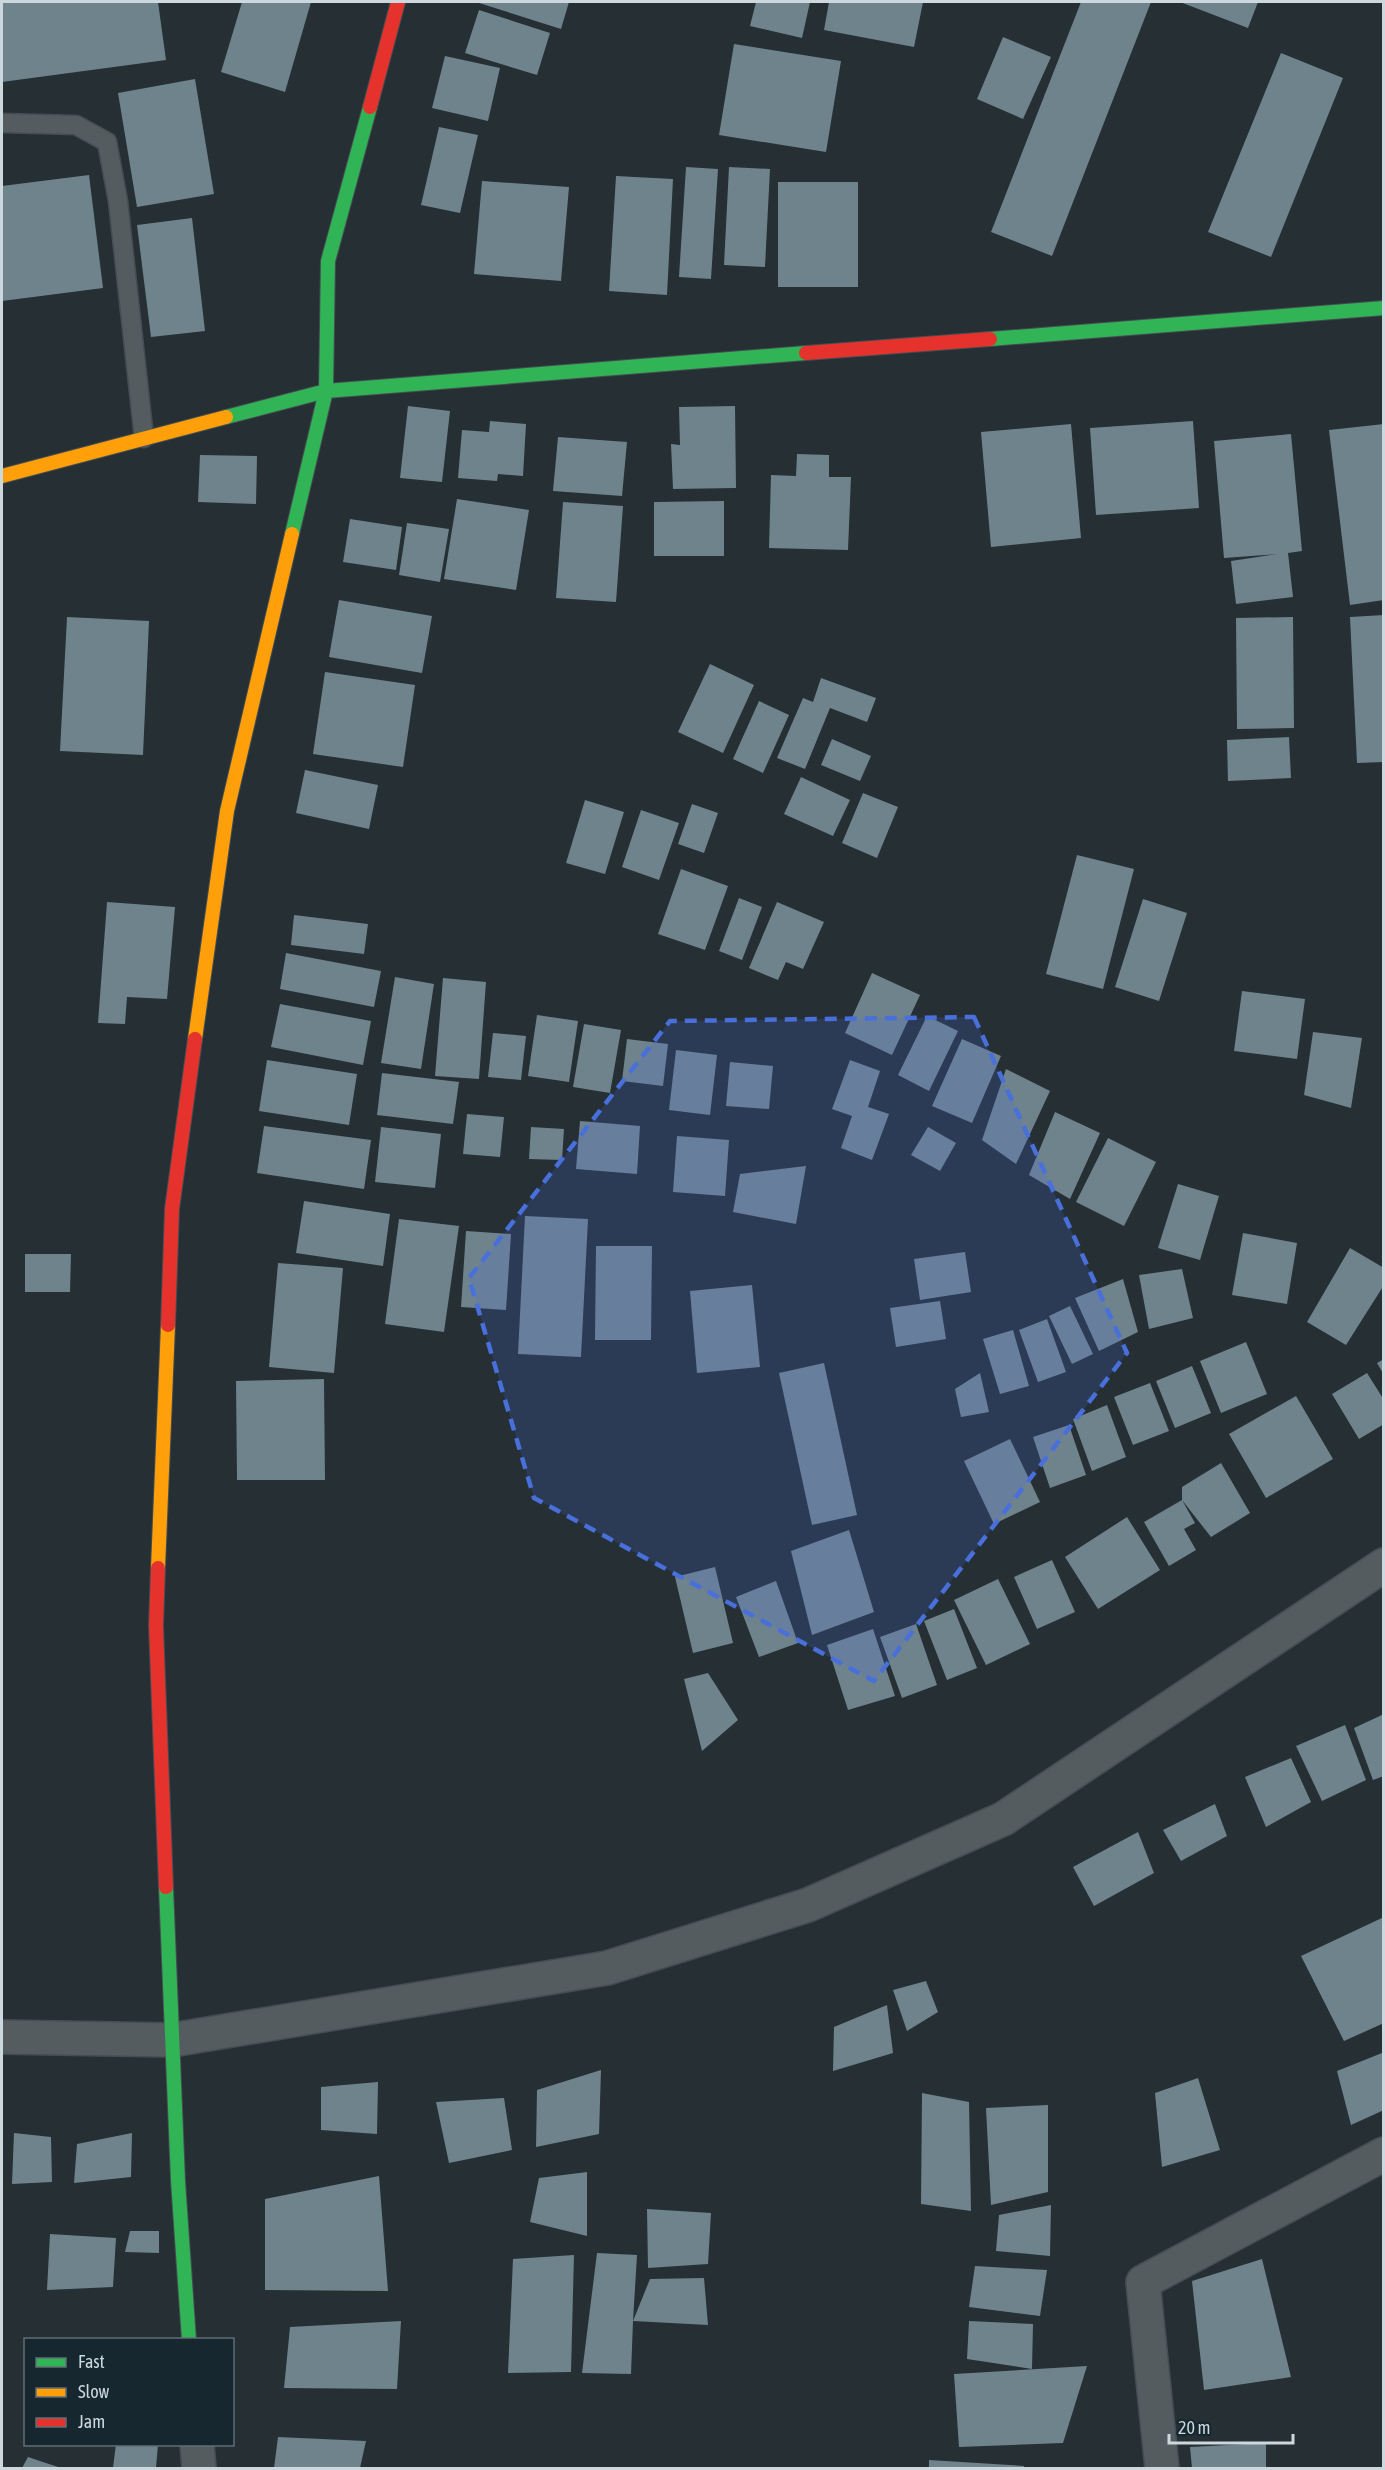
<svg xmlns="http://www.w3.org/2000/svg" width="1385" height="2470" font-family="'Asap Condensed',sans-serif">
  <rect width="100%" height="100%" fill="#252f34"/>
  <path fill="#6f838d" d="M2,2H158L166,60L2,82Z
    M242,2H311L285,92L221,72Z
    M476,2H569L561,29Z
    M756,2H810L802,38L750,26Z
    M829,2H923L914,47L824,30Z
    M1081,2H1151L1052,256L991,232Z
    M1180,2H1258L1248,28Z
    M479,10L550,33L537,75L465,53Z
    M1003,37L1051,57L1023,119L977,99Z
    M734,44L841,61L826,152L719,135Z
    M1281,53L1343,78L1271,257L1208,232Z
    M445,56L500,68L488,121L432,108Z
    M195,79L214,194L137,207L118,93Z
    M439,127L478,135L460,213L421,205Z
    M686,167L718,169L711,279L679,277Z
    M729,167L770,169L765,267L724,265Z
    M89,175L103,288L2,301V186Z
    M616,176L673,179L667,295L609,291Z
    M482,181L569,187L561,281L474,274Z
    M778,182H858V287H778Z
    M192,218L205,331L151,337L137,225Z
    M408,406L450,411L442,482L400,478Z
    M735,406L736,488L673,489L671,444L680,445L679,407Z
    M490,421L526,424L523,476L498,474L497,481L458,478L462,430L489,432Z
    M1193,421L1199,508L1096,515L1090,428Z
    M1071,424L1081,538L991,547L981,432Z
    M1384,424V600L1350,605L1329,430Z
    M1291,434L1302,551L1288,553L1293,597L1236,604L1231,561L1277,554L1224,558L1214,441Z
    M558,437L627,442L622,496L553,491Z
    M797,454L829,455V477H851L848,550L769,548L771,475L796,476Z
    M200,455L257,456L256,504L198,502Z
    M457,499L529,510L516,590L444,579Z
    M724,501V556H654V502Z
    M563,502L623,506L616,602L556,598Z
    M350,519L402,527L396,570L343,562Z
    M407,523L449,529L440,582L399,575Z
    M339,600L432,616L422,673L329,657Z
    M1384,615V762L1357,763L1350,617Z
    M67,617L149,621L143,755L60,751Z
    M1293,617L1294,728L1237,729L1236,618Z
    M710,664L754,685L723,753L678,732Z
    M325,672L415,685L403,767L313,754Z
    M821,678L876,698L867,722L830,708L805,769L777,758L803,698L813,702Z
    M759,701L789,715L763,773L733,759Z
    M1289,737L1291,778L1228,781L1227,740Z
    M832,739L871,756L860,781L821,765Z
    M305,770L378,785L369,829L296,813Z
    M801,777L850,800L833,836L784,814Z
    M863,793L898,807L877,858L842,843Z
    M585,800L624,812L605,874L566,863Z
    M692,804L718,813L704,853L678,844Z
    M641,810L679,823L659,880L622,867Z
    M1077,855L1134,869L1103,989L1046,974Z
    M681,869L728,886L705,950L658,934Z
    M739,898L762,907L742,960L719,951Z
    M1143,899L1187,913L1159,1001L1115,987Z
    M107,902L175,907L167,999L127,997L125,1024L98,1023Z
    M777,902L824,922L803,969L786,962L778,980L749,968Z
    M294,915L368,924L364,954L291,945Z
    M286,953L381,971L374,1007L280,989Z
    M872,973L920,995L892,1055L845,1033Z
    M395,977L434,984L421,1069L381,1063Z
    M443,978L486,982L479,1079L435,1076Z
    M1242,991L1305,999L1297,1059L1234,1051Z
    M280,1004L371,1021L363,1065L271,1047Z
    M537,1015L578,1021L569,1082L528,1076Z
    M927,1016L958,1031L929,1091L898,1075Z
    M584,1024L621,1030L610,1093L573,1087Z
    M1313,1032L1362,1038L1351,1108L1304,1095Z
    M493,1033L526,1036L521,1080L488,1077Z
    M627,1039L668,1044L663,1086L622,1081Z
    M962,1039L1001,1056L972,1123L932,1106Z
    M676,1050L717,1055L710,1115L669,1110Z
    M267,1060L357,1074L349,1125L259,1111Z
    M850,1060L880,1071L868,1107L889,1114L872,1160L841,1148L852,1116L832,1109Z
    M730,1062L773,1066L769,1109L726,1106Z
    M1006,1069L1050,1091L1016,1164L982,1140Z
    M382,1073L459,1082L453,1124L377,1115Z
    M1055,1112L1100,1133L1070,1199L1029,1175Z
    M467,1114L504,1117L500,1157L463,1154Z
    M580,1121L640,1126L637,1174L576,1169Z
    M264,1126L371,1140L364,1189L257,1173Z
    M381,1127L441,1134L435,1188L375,1182Z
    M531,1127L564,1129L562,1160L529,1159Z
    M928,1127L956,1143L940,1171L911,1155Z
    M677,1136L729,1140L725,1196L673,1192Z
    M1108,1138L1156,1162L1124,1226L1076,1202Z
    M806,1166L796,1224L733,1212L740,1174Z
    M1178,1184L1219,1196L1200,1260L1158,1248Z
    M304,1201L390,1214L383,1266L296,1253Z
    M525,1216L588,1219L581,1357L518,1354Z
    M399,1219L459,1226L444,1332L385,1324Z
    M466,1231L511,1234L506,1310L461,1307Z
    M1243,1233L1297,1243L1287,1304L1232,1295Z
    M596,1246H652L651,1340H595Z
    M1350,1248L1384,1268V1285L1346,1345L1307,1322Z
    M965,1252L971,1292L920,1300L914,1259Z
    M25,1254H71L70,1292H25Z
    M278,1263L343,1268L334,1373L269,1367Z
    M1182,1269L1193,1318L1149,1329L1139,1275Z
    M1123,1279L1138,1332L1099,1351L1075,1298Z
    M752,1285L760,1367L697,1373L690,1291Z
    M940,1301L946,1339L896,1347L890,1308Z
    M1070,1306L1093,1354L1072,1364L1049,1316Z
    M1047,1319L1066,1372L1038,1382L1019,1330Z
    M1013,1330L1029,1386L1000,1394L983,1339Z
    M1246,1342L1267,1394L1221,1413L1200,1361Z
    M1384,1359V1375L1377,1363Z
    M824,1363L857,1515L812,1525L779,1373Z
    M1192,1366L1211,1413L1175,1428L1156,1381Z
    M980,1373L989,1412L961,1417L955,1389Z
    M1367,1373L1384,1400V1424L1359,1439L1332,1394Z
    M324,1379L325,1480H237L236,1381Z
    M1150,1383L1169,1431L1133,1445L1114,1397Z
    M1296,1396L1333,1459L1266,1498L1229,1434Z
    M1107,1405L1126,1457L1092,1471L1073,1419Z
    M1069,1425L1086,1475L1050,1488L1033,1437Z
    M1010,1439L1040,1502L994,1524L964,1461Z
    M1221,1463L1250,1513L1211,1537L1182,1500L1195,1523L1184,1529L1196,1550L1169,1566L1144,1522L1182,1500V1487Z
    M1127,1517L1160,1570L1098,1609L1065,1557Z
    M849,1530L874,1612L812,1635L791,1551Z
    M1052,1560L1075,1612L1037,1629L1014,1577Z
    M715,1567L733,1643L693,1653L675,1577Z
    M998,1579L1030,1644L986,1665L954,1600Z
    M776,1581L798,1643L759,1657L736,1597Z
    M954,1609L977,1668L947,1680L924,1621Z
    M916,1624L937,1685L902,1698L880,1637Z
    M873,1629L895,1696L848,1710L827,1645Z
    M708,1673L738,1720L702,1751L684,1679Z
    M1384,1714V1776L1373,1780L1354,1728Z
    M1345,1725L1366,1780L1322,1801L1296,1746Z
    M1291,1758L1311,1802L1266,1827L1245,1777Z
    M1215,1804L1227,1836L1181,1861L1163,1830Z
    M1138,1832L1154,1873L1094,1906L1073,1867Z
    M1384,1917V2023L1344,2041L1301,1956Z
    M926,1981L938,2012L907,2031L893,1990Z
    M887,2005L893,2053L833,2071L834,2027Z
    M1382,2053L1384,2110L1351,2125L1337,2071Z
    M601,2070L599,2134L536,2147L537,2090Z
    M1198,2078L1220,2150L1162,2167L1155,2093Z
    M378,2082L377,2134L321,2130V2087Z
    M922,2093L969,2102L971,2211L921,2204Z
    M504,2098L512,2150L449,2163L436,2102Z
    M1048,2105V2192L991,2205L986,2108Z
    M14,2133L51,2137L52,2182L12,2184Z
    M132,2133L131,2177L74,2183L77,2144Z
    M587,2172V2236L530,2222L539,2178Z
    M379,2176L388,2291L265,2290V2199Z
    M1051,2205L1050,2256L996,2251L999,2215Z
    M647,2209L711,2213L708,2264L648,2268Z
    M130,2231H159V2253L125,2252Z
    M50,2234L116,2238L113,2287L47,2290Z
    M597,2253L637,2255L633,2321L650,2279L704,2278L708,2325L633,2321L631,2374L582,2373Z
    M574,2255L571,2372L508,2373L513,2259Z
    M1262,2259L1291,2377L1204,2390L1192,2281Z
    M975,2266L1047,2270L1040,2316L969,2307Z
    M401,2321L397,2389L284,2388L290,2327Z
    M969,2321L1033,2324L1032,2369L967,2359Z
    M1087,2366L1063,2443L959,2447L954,2374Z
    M278,2437L366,2441L360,2468H274Z
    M1266,2443V2468H1192L1190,2447Z
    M116,2444H158L156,2468H113Z
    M28,2457L61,2468H22Z
    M929,2460L1024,2466V2468H929Z"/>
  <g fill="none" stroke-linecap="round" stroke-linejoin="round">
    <defs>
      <path id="lane" d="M2,123L76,125L107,142L118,201L144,438"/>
      <path id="street" d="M2,2037L172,2040L607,1968L808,1905L1003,1819L1384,1565
        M197,2444L199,2468
        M1162,2468L1143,2282L1384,2154"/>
      <path id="fast" d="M990,339L1384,308
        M226,417L326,391L806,353
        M292,534L326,391L328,261L370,107
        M166,1887L178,2181L189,2340"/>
      <path id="slow" d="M2,476L226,417
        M195,1039L227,811L292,534
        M158,1568L168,1325"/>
      <path id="jam" d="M370,107L398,2
        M806,353L990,339
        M168,1325L172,1209L195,1039
        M158,1568L156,1626L166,1887"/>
    </defs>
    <use href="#lane" stroke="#444d51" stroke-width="21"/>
    <use href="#street" stroke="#444d51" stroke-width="36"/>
    <use href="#fast" stroke="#444d51" stroke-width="16"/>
    <use href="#slow" stroke="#444d51" stroke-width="16"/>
    <use href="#jam" stroke="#444d51" stroke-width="16"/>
    <use href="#lane" stroke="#555c60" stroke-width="18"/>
    <use href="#street" stroke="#555c60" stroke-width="33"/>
    <use href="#fast" stroke="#30b455" stroke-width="14"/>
    <use href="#slow" stroke="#ff9f0a" stroke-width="14"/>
    <use href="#jam" stroke="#e5322d" stroke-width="14"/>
  </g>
  <path fill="#4970da" fill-opacity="0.2" stroke="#4970da" stroke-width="4.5" stroke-dasharray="12 8" stroke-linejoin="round" d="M974,1017L1127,1353L874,1681L534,1498L469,1278L670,1021Z"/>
  <rect width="1385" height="2470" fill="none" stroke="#cdd8de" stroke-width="6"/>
  <rect x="24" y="2338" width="210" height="108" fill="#162730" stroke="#5f6e76" stroke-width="1.5"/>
  <rect x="36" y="2358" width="30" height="9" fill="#30b455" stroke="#5f6e76" stroke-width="1.5"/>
  <text x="78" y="2368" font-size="18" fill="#cdd8de">Fast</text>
  <rect x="36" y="2388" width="30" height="9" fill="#ff9f0a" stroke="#5f6e76" stroke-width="1.5"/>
  <text x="78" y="2398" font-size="18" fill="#cdd8de">Slow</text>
  <rect x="36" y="2418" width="30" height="9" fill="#e5322d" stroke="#5f6e76" stroke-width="1.5"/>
  <text x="78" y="2428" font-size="18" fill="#cdd8de">Jam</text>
  <path d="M1169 2434v9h124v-9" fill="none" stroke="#cdd8de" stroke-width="3"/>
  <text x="1178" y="2434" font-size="18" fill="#cdd8de" stroke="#162730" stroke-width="4.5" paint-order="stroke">20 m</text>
</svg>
